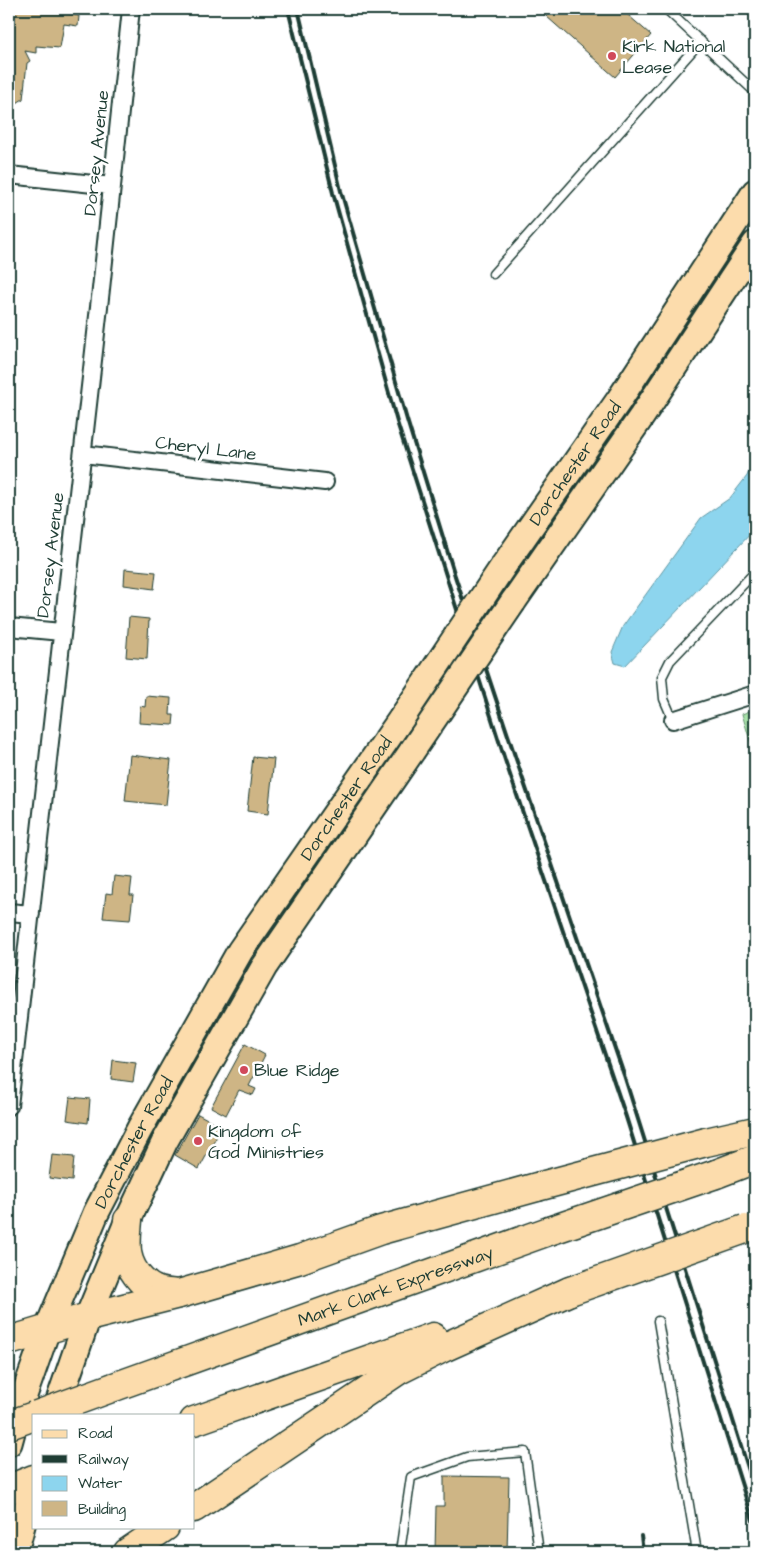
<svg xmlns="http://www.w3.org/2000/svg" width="764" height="1561" font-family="'Architects Daughter',sans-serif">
  <rect width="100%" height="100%" fill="#fff"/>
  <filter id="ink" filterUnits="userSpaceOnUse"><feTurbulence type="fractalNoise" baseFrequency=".02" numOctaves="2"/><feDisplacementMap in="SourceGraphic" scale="10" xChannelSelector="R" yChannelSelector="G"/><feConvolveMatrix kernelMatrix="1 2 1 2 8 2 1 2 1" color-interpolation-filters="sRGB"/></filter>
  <g filter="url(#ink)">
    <path fill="#a7e2a8" stroke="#63906e" d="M755,709V757L742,714Z"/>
    <path fill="#8dd5ee" stroke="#6198a4" d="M755,457V529L625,666L615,663L612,652L623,626L701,518L730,498L747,476Z"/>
    <path fill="#ceb585" stroke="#1f3d34" d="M9,9H66L65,13L79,16L78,26L64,24L60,48L36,46V53L25,51L30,61L27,63L23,99L9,108Z
      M538,9H621L651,35L615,77Z
      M744,9H755V18Z
      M125,569L156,572L154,589L124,585Z
      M129,617L149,619L147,659L126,657Z
      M146,696L171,698L170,715H174L173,725L139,723L140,706L145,707Z
      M130,755L171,760L166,805L125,801Z
      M253,757L274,759L268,814L247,811Z
      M114,876L132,878L130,895H133L130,920L103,918L106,893L112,894Z
      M245,1044L265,1055L249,1086L256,1089L253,1095L239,1090L226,1115L211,1107Z
      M113,1060L136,1063L133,1082L111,1079Z
      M70,1097L90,1099L88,1123L67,1120Z
      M198,1114L222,1127L199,1169L175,1155Z
      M52,1155L74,1157L72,1181L49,1178Z
      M444,1476L509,1477L507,1552H435L436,1506H444Z"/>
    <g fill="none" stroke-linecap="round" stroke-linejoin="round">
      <defs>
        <path id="service" d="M666,9L755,92
          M493,274L701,41
          M673,720L664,699L662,677L670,661L755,572
          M658,1321L697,1552
          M400,1552L411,1477L467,1457L525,1452L539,1552"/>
        <path id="minor" d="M9,175L112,186
          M83,454L325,482
          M9,627L61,632
          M673,720L755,694
          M9,912L31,914
          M9,1106L101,289L131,9"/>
        <g id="primary">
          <path id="s1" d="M504,565L619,400L755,192"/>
          <path d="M513,602L642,416L755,244"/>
          <path d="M54,1415L88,1317L128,1220L165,1141L264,967L412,751"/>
          <path id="s2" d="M9,1443L15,1421L47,1330L96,1213L140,1128L240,951L401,719"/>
          <path d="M15,1552L34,1480"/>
        </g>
        <g id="motorway">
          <path d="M706,1142L755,1131"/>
          <path d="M716,1174L755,1159"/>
          <path d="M128,1220C126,1244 123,1261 141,1280C146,1285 152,1289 158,1291C164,1293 172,1293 178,1294"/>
          <path d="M9,1341L88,1317L179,1294L300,1259L381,1230L537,1187"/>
          <path id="s3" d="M114,1387L549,1231"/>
          <path d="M194,1421L433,1337"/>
          <path d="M9,1489L34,1479"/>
          <path d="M194,1508L399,1370L445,1347L570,1291"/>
          <path d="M128,1552L165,1527"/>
        </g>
      </defs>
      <use href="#service" stroke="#1f3d34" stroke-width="11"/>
      <use href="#minor" stroke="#1f3d34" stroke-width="20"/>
      <use href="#primary" stroke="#1f3d34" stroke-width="29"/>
      <use href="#motorway" stroke="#1f3d34" stroke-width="31"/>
      <use href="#service" stroke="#fff" stroke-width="8"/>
      <use href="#minor" stroke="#fff" stroke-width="16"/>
      <use href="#primary" stroke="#fcdcac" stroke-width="25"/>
      <use href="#motorway" stroke="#fcdcac" stroke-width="28"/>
      <path stroke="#1f3d34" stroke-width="4" d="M288,9L333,193L397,422L505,760L626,1117L755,1527
        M298,9L341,191L407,420L455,576L515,756L624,1075L755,1490
        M641,1536L643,1552"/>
      <defs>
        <path id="primary-bridge" d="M401,719L504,565
          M412,751L513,602"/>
        <path id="motorway-bridge" d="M537,1187L706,1142
          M549,1231L716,1174
          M570,1291L745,1229
          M37,1415L114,1387
          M9,1425L34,1416"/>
      </defs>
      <use href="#primary-bridge" stroke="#1f3d34" stroke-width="29" stroke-linecap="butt"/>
      <use href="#motorway-bridge" stroke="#1f3d34" stroke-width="31" stroke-linecap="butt"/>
      <use href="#primary-bridge" stroke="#fcdcac" stroke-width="25"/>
      <use href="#motorway-bridge" stroke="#fcdcac" stroke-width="28"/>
    </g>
  </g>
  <g fill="#d1495b" stroke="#fff" stroke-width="2">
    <circle cx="612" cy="56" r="5"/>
    <circle cx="244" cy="1070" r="5"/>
    <circle cx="198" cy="1141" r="5"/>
  </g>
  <g text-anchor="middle" stroke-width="5" stroke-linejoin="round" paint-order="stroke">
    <g font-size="18" fill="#1f3d34" stroke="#fff" text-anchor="start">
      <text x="622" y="52">Kirk National<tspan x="622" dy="21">Lease</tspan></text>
      <text x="254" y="1076">Blue Ridge</text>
      <text x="208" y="1137">Kingdom of<tspan x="208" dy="21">God Ministries</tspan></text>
    </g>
    <g font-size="18" fill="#1f3d34" stroke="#fff">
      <text transform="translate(96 153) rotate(-84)" y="6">Dorsey Avenue</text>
      <text transform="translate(206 448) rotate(7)" y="6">Cheryl Lane</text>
      <text dy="6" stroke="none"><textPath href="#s1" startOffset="124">Dorchester Road</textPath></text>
      <text transform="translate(50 555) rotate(-83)" y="6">Dorsey Avenue</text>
      <text dy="6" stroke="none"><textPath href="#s2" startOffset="731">Dorchester Road</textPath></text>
      <text dy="6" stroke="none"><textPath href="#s2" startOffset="326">Dorchester Road</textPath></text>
      <text dy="6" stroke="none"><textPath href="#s3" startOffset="299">Mark Clark Expressway</textPath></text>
    </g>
  </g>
  <rect width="764" height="1561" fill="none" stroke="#fff" stroke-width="30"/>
  <rect x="15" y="15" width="734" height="1531" fill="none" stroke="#1f3d34" stroke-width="2" filter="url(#ink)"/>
  <rect x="32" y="1414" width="162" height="115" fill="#ffffff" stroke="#a5b1ae"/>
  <rect x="42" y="1430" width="25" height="8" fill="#fcdcac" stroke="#a5b1ae"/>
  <text x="78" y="1438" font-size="15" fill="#1f3d34">Road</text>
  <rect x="42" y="1455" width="25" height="8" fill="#1f3d34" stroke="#a5b1ae"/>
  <text x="78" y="1464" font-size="15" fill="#1f3d34">Railway</text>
  <rect x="42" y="1476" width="25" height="15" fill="#8dd5ee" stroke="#a5b1ae"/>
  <text x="78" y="1488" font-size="15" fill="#1f3d34">Water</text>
  <rect x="42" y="1501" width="25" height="15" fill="#ceb585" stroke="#a5b1ae"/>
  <text x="78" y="1514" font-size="15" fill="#1f3d34">Building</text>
</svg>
